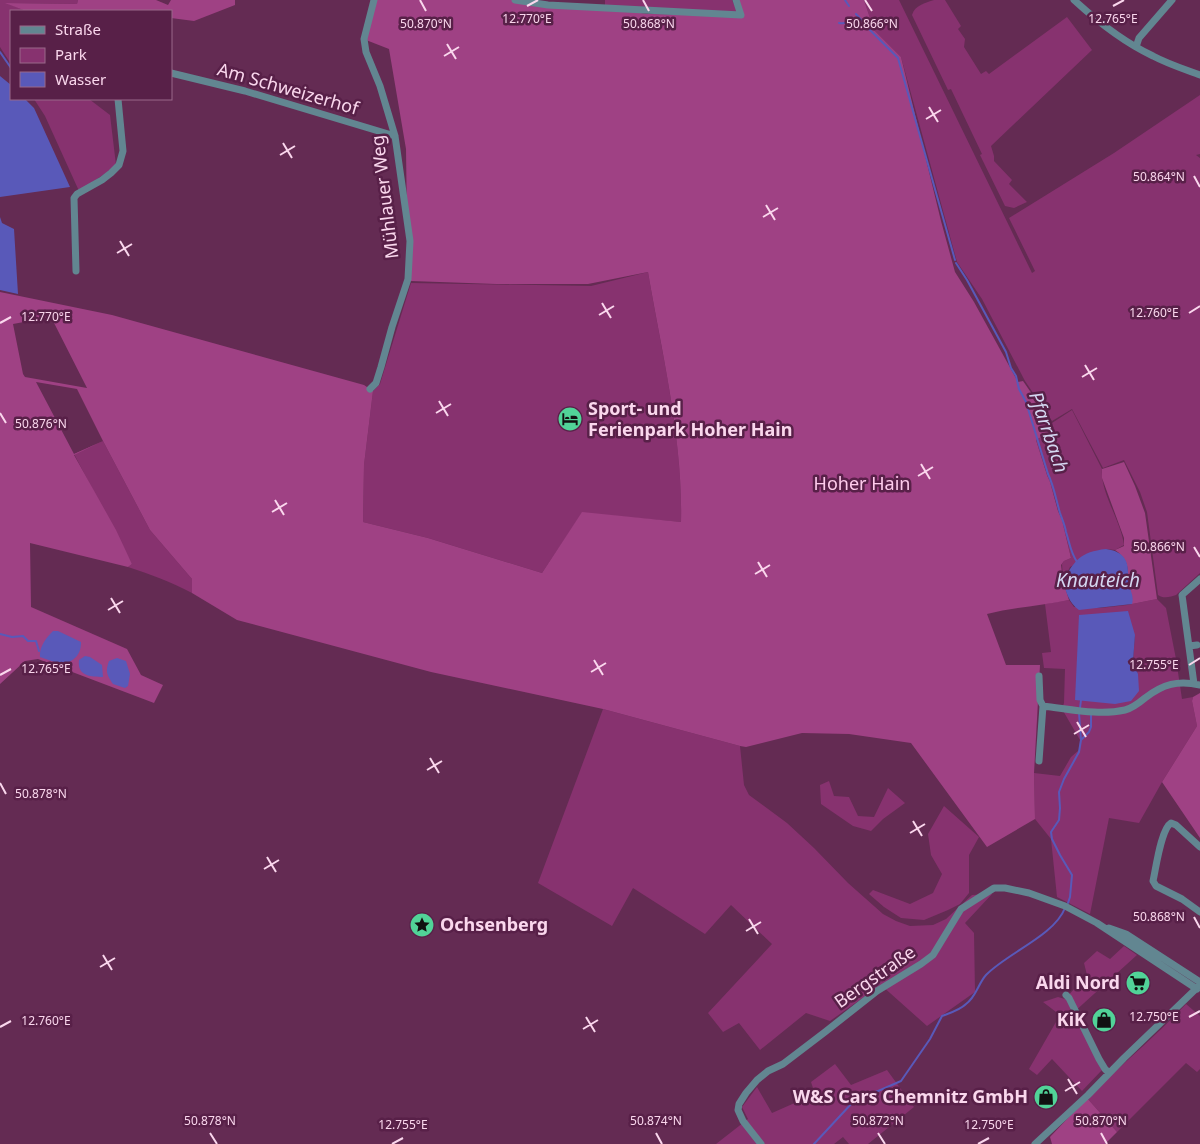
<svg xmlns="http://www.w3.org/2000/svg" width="1200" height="1144" font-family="'Noto Sans',sans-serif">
  <rect width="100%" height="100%" fill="#642b53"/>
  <path fill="#87326f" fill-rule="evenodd" d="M0,0H78L77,4L7,3L26,11H11V64L0,47Z
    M605,0H732L738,13L605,6Z
    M864,0H899L1032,273L1035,271L1009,218L1114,153L1200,95V154L1196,155L1200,158V573L1176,595C1171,597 1163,599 1158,595L1147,512L1140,492L1124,460L1103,468L1072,409L1052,421L1025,381L982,299L957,262L901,57L874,30Z
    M934,0H945L961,26L958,29L965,39L964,47L981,74L986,71L989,74L1067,17L1092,50L991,146L994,156V161L1012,180L1009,184L1027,202L1014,208L1005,206L980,155L982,154L951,89L948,90L912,15C915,5 925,3 934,0Z
    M34,99H89L110,115L116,165L106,173L79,191L45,116Z
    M648,272C662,355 683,438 681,522L582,513L542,573L428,538L363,522L364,465L373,391L380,384L411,283L591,286Z
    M1072,410L1102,469C1100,492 1121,521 1124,545L1115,550L1106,549L1070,567L1063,581L1062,564L1064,561L1071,558C1063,518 1048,479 1036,440L1052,431V423Z
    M103,441L150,530L192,579V593C171,582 150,574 128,567L132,564L74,454Z
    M1157,599L1166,608L1176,659L1182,699L1193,697L1192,701L1197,726L1162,782L1139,823L1109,818L1090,914L1057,897L1051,839L1035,819L1034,773L1060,776L1071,757L1079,750L1080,740L1062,709L1064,703L1065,669L1044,668L1042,653L1051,652L1045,604L1069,600L1074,607L1100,608L1127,605ZM1079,615L1135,635L1133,661L1138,674Z
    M603,709L740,746L744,785L749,795L787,823L814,848L848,883L883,914L896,921L910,926L933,925L946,919L972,895L992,894L965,923L974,933L975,992L927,1026L881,985L830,1021L806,1013L760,1050L739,1023L723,1032L708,1013L772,944L731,905L705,934L633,888L612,926L538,883Z
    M829,781L834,796L849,797L858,816L874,817L888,788L905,803L883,819L871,831L853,826L821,804L820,785Z
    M944,806L979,837L969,855V893L960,904L948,910L924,920L901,918L884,907L869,894L873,890L910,904L933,893L942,874L931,855L928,834Z
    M1124,946L1137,955L1073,1013L1102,1070L1082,1091L1052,1059L1037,1075L1029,1069L1060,1015L1043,1002L1058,997L1065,999L1087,975L1084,963L1097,951L1110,959Z
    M1186,1004L1200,1016V1069L1197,1072L1186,1063L1117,1132L1087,1098C1120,1066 1155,1037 1186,1004Z
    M835,1064L851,1085L887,1070L914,1107L868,1144H849L843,1137L834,1144H716L748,1119L742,1107L757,1087L772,1113L815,1094L811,1082Z"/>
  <path fill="#9f4184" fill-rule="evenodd" d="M78,0H156L168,5L171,0H235V5L194,21L171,18V11H26L5,3L77,4Z
    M376,0H515L603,8L648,14L740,15L735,0H864L874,30L901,57L941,221L955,272L974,302L1018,382L1023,381L1052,423V431L1036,440L1047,475L1050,482L1058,511L1062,520L1071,558L1064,561L1061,565L1063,581L1069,600C1042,606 1014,607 987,614L1006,665H1040L1034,773L1035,819L987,847L911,743L849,734L802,733L746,747L740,746L603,709L431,672L237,620L192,593V579L150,530L103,441L74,455L116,530L132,564L128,567L30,543L31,607L127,649L141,675L163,685L154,703L38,659L25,661L0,684V292L112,315L364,385L373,391L364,465L363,522L428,538L542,573L582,512L681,522C683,439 662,354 648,272L588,284H496L411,281L407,222L406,149L389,49L366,40ZM51,317L87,388L25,377L23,374L13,324ZM36,382L77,389L103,441L74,454Z
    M1124,462L1135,486L1145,513L1157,599L1132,604C1131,597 1130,591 1128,584C1128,583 1128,576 1128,575C1128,563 1125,557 1115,550L1124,546V538L1102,478V469Z
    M1200,693V838L1162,782L1197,726L1192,701L1193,697Z
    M1087,1098L1117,1132L1105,1144H1052L1050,1137Z"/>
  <path fill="#5959b9" d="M0,76L11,85V99H25L34,108L70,187L0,197Z
    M0,217L2,223L14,229L18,294L0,290Z
    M1106,549C1120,551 1128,557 1128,572C1128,576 1128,581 1129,585C1131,592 1134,597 1132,604L1079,610C1069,603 1066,592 1063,581C1075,560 1080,552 1106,549Z
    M1128,611L1135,635L1133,661L1138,674L1139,691L1131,701L1115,704L1075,700L1079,615Z
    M53,631H58L81,642C81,656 74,660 63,665L40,657C39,647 46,638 53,631Z
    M85,656L90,657L102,665L103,677C90,677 77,676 79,660Z
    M117,658L126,661L130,674L128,686L125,688L113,684C107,675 105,672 109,661Z"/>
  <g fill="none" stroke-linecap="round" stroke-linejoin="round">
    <path stroke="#5959b9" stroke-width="2" d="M845,0L849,6
      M856,14L869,29L898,58L955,260
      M839,23C849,25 851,19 858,19
      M0,52L11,68
      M956,263L967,280L1006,352L1011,368L1016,376L1019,389L1026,402L1048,474C1054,486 1056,500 1060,513C1062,519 1065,525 1066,532C1070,544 1070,551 1077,562
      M0,634L12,637L23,636L28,641H36L39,651
      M1080,708L1081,700
      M1079,713L1081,740
      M1068,903L1070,897L1072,875L1060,855L1052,839L1051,832L1059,820L1060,808L1059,792L1064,779L1079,752L1081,740L1089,732L1091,727V715
      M814,1144L853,1102L901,1081L930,1039L942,1016C950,1013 960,1010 966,1004C976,997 978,984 986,975C1007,953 1054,936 1065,908"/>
    <path stroke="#628691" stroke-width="7" d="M515,0L548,5L741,15L736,0
      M1074,0C1098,22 1123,42 1153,56C1168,64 1184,69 1200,75
      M1136,47L1139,38L1172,0
      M171,73L245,91L395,136
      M76,271L74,198L77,194L102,180L111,173L119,165L123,151L118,99
      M370,389L376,383L381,367L392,327L408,279L410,241L395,136L380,86L366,52L364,39L374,0
      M1189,646L1197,645
      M1039,676L1040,700L1043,706L1039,761
      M1194,684L1182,595L1200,579
      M1043,706C1070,709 1099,716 1125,710C1133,708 1139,703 1145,698C1163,684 1178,680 1200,685
      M1200,847L1176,825L1171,823C1161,829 1156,868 1153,881L1156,886L1182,899L1200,912
      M1109,928L1126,934L1200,982
      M1066,995L1069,998L1099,1059L1105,1069L1109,1073
      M761,1144L743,1121L738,1110L739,1104L746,1093L757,1080L768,1071L783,1064L825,1032L877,991L921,964L933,955L961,909L994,888H1005L1029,893L1065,906L1097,923L1197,989
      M1035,1144L1088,1095L1124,1058L1200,985"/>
  </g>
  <path fill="none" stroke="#fad7ed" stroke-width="2" d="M420,0L426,11M643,0L649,11M865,0L872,11M527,6L538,0M1113,6L1124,0M447,44L456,59M444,56L459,47M929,107L938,122M926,119L941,110M283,143L292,158M280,155L295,146M1194,176L1200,187M766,205L775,220M763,217L778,208M120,241L129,256M117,253L132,244M602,303L611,318M1189,313L1200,306M599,315L614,306M0,323L11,317M1085,365L1094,380M1082,377L1097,368M439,401L448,416M0,413L6,423M436,413L451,404M921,464L930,479M918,476L933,467M275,500L284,515M272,512L287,503M1194,547L1200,557M758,562L767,577M755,574L770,565M111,598L120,613M108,610L123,601M594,660L603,675M1189,665L1200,658M591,672L606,663M0,675L11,669M1077,722L1086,737M1074,734L1089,725M430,758L439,773M427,770L442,761M0,783L6,794M913,821L922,836M910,833L925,824M267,857L276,872M264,869L279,860M1194,917L1200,928M749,919L758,934M746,931L761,922M103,955L112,970M100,967L115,958M586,1017L595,1032M1189,1017L1200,1011M0,1027L11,1021M583,1029L598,1020M1068,1079L1077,1094M1065,1091L1080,1082M210,1133L217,1144M656,1133L662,1144M878,1133L885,1144M1101,1133L1107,1144M392,1144L403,1138M978,1144L989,1138"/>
  <defs>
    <symbol id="hotel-disc" viewBox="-11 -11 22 22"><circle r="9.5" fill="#51d398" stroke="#582048"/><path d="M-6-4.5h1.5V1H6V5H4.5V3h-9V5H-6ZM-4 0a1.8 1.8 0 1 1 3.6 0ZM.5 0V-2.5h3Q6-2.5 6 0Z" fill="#111"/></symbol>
    <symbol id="sight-disc" viewBox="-11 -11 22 22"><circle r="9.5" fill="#51d398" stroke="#582048"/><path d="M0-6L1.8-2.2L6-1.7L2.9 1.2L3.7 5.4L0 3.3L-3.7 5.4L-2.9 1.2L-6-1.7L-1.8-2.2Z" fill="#111"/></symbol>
    <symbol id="supermarket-disc" viewBox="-11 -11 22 22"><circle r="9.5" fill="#51d398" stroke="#582048"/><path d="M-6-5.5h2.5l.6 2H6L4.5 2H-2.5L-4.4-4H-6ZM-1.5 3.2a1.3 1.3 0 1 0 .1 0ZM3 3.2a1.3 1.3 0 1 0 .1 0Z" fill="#111"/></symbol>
    <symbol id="shop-disc" viewBox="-11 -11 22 22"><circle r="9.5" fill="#51d398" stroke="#582048"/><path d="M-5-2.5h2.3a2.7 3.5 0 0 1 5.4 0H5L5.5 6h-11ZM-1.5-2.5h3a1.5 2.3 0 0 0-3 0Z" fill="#111"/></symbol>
  </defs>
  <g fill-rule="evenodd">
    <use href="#hotel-disc" x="556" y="405" width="28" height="28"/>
    <use href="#sight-disc" x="408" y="911" width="28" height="28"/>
    <use href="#supermarket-disc" x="1124" y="969" width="28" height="28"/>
    <use href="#shop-disc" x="1090" y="1006" width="28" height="28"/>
    <use href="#shop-disc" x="1032" y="1083" width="28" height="28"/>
  </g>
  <g text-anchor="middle" stroke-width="5" stroke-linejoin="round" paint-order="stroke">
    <g font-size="18" fill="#fad7ed" stroke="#582048">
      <text transform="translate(288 89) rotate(16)" y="6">Am Schweizerhof</text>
      <text transform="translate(385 197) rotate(-97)" y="6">Mühlauer Weg</text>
      <text transform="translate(875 977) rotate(-35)" y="6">Bergstraße</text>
    </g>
    <g font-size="18" font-weight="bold" fill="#fad7ed" stroke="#582048" text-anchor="end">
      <text x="588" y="415" text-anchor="start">Sport- und<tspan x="588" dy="21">Ferienpark Hoher Hain</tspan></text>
      <text x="440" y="931" text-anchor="start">Ochsenberg</text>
      <text x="1120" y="989">Aldi Nord</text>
      <text x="1086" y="1026">KiK</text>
      <text x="1028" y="1103">W&amp;S Cars Chemnitz GmbH</text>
    </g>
    <g font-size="18" fill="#fecbec" stroke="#582048">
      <text x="862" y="490">Hoher Hain</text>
    </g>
    <g font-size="19" font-style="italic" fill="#d4d7f1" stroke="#582048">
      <text transform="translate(1049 432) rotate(71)" y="7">Pfarrbach</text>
      <text x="1098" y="587">Knauteich</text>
    </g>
  </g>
  <g font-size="12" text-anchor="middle" fill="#fad7ed" stroke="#582048" stroke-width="5" stroke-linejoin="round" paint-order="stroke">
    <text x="527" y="23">12.770°E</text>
    <text x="1113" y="23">12.765°E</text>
    <text x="426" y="28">50.870°N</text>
    <text x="649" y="28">50.868°N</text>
    <text x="872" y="28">50.866°N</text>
    <text x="1159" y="181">50.864°N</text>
    <text x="1154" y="317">12.760°E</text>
    <text x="46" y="321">12.770°E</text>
    <text x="41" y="428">50.876°N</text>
    <text x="1159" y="551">50.866°N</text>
    <text x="1154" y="669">12.755°E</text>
    <text x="46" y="673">12.765°E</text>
    <text x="41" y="798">50.878°N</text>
    <text x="1159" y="921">50.868°N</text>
    <text x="1154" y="1021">12.750°E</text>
    <text x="46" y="1025">12.760°E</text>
    <text x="210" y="1125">50.878°N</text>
    <text x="656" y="1125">50.874°N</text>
    <text x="878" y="1125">50.872°N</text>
    <text x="1101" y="1125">50.870°N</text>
    <text x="403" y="1129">12.755°E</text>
    <text x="989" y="1129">12.750°E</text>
  </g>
  <rect x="10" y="10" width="162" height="90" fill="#582048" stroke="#99698a"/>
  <rect x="20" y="26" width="25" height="8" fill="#628691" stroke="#99698a"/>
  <text x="55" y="35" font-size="15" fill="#fad7ed">Straße</text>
  <rect x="20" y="48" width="25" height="15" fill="#87326f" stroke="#99698a"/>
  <text x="55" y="60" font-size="15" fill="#fad7ed">Park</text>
  <rect x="20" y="72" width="25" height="15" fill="#5959b9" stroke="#99698a"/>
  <text x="55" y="85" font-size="15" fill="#fad7ed">Wasser</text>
</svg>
